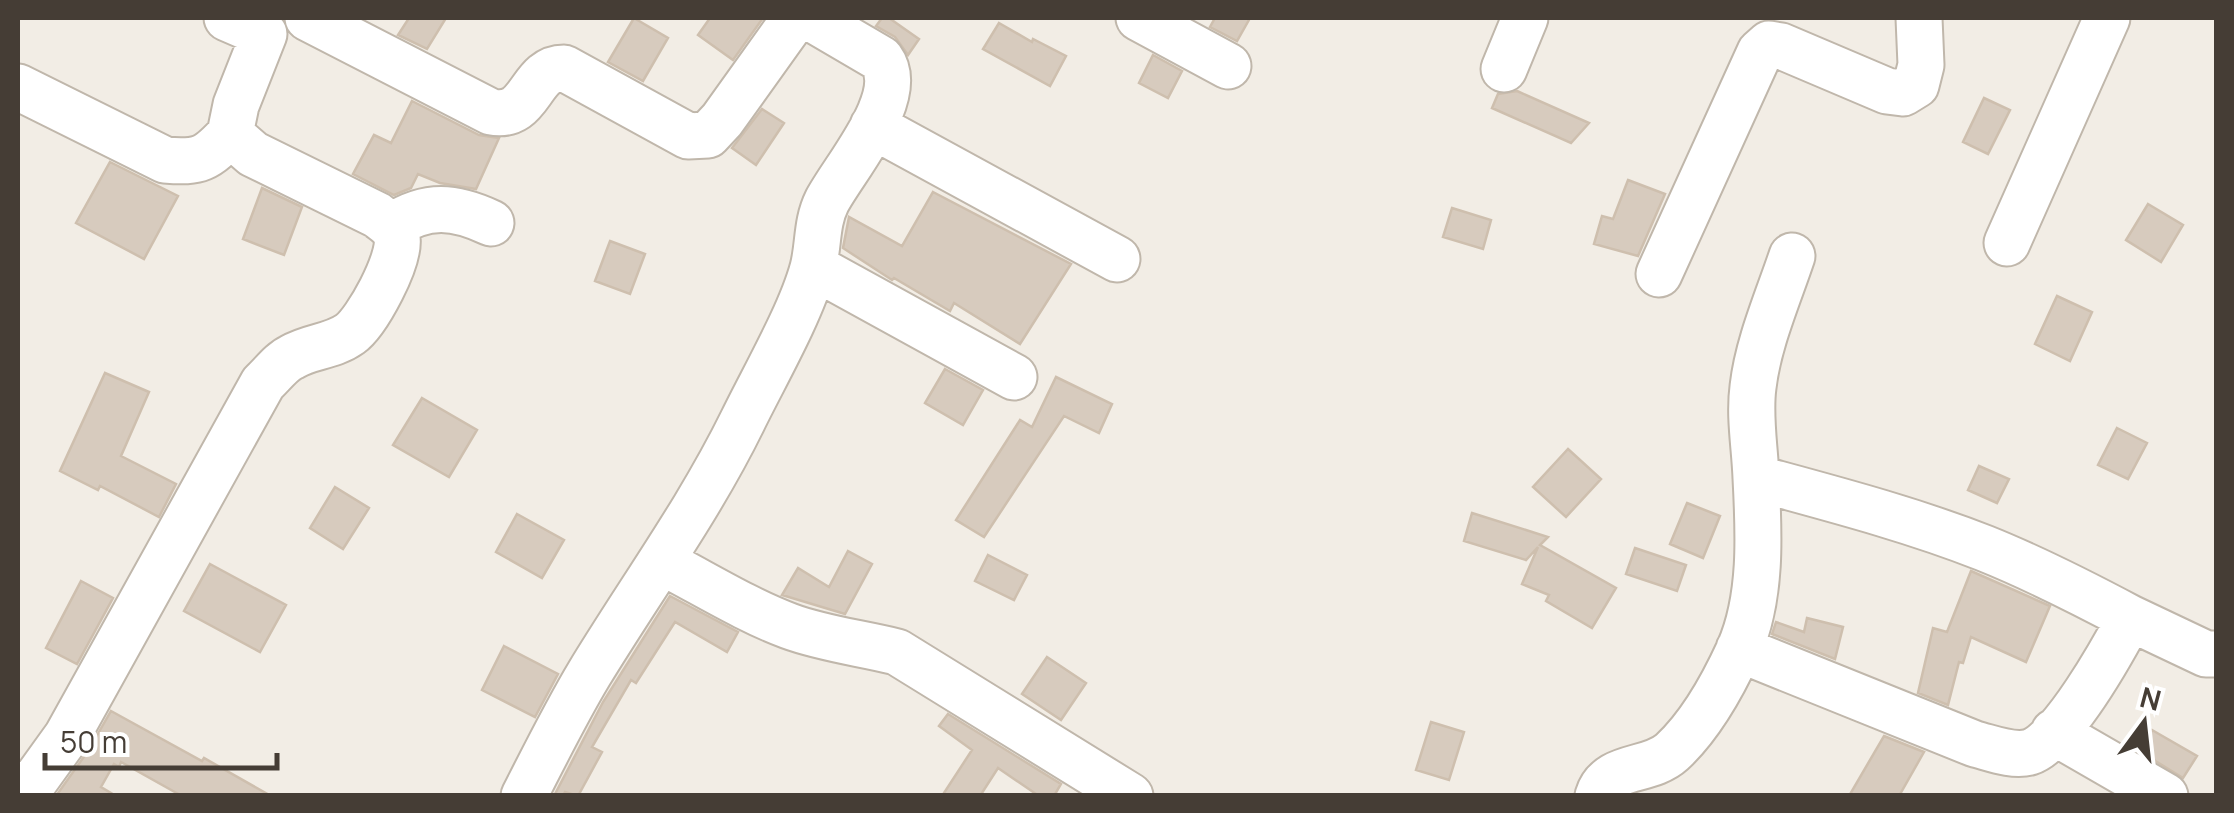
<svg xmlns="http://www.w3.org/2000/svg" width="2234" height="813" font-family="Manrope,sans-serif">
  <rect width="100%" height="100%" fill="#f2ede5"/>
  <path fill="#d7cbbe" stroke="#cebfae" stroke-width="2.5" d="M409,18H446L427,49L398,35Z
    M634,18L668,38L643,81L608,62Z
    M710,18H763L733,60L698,35Z
    M882,18H889L919,39L908,55L895,37L876,26Z
    M1215,18H1250L1237,41L1210,27Z
    M999,23L1032,42L1033,39L1066,56L1050,86L983,49Z
    M1153,55L1182,71L1168,98L1139,83Z
    M1517,91L1589,123L1571,143L1492,108L1498,94Z
    M1984,98L2010,110L1988,154L1963,142Z
    M412,101L479,135L499,138L476,189L440,183L418,174L411,188L394,195L353,174L374,135L391,143Z
    M762,109L784,123L756,165L732,148Z
    M110,162L178,196L144,259L76,223Z
    M1628,180L1665,194L1638,256L1594,244L1602,216L1613,219Z
    M262,188L302,207L284,255L243,239Z
    M933,192L1071,264L1020,344L954,303L950,311L894,278L892,280L843,248L849,217L902,246Z
    M2148,204L2183,225L2161,262L2126,240Z
    M1452,208L1491,220L1483,249L1443,237Z
    M610,241L645,254L630,294L595,281Z
    M2057,296L2092,312L2070,361L2035,344Z
    M945,369L983,390L963,425L925,403Z
    M105,373L149,392L121,456L176,484L159,517L100,486L98,490L60,471Z
    M1056,377L1112,404L1099,433L1064,416L984,537L956,520L1020,420L1032,427Z
    M422,398L477,430L449,477L393,445Z
    M2117,428L2147,443L2128,479L2098,465Z
    M1568,449L1601,479L1566,517L1533,487Z
    M1979,466L2009,479L1997,503L1968,490Z
    M335,487L369,508L343,549L310,528Z
    M1687,503L1720,516L1703,558L1670,544Z
    M1472,513L1548,537L1540,545L1616,588L1592,628L1546,601L1549,595L1522,584L1538,547L1526,560L1464,541Z
    M517,514L564,540L542,578L496,552Z
    M1635,548L1686,565L1677,591L1626,574Z
    M848,551L872,564L845,614L782,595L798,568L829,587Z
    M988,555L1027,575L1014,600L975,581Z
    M210,564L286,605L260,652L184,611Z
    M1971,571L2050,606L2026,662L1971,637L1963,663L1959,662L1948,705L1918,693L1933,628L1947,632Z
    M81,581L113,598L77,664L46,648Z
    M670,596L738,632L727,652L675,622L636,683L631,680L592,747L602,752L578,796L565,792L563,796H554L603,702Z
    M1807,618L1843,627L1835,659L1772,634L1776,622L1804,632Z
    M504,646L558,674L535,717L482,690Z
    M1047,657L1086,683L1061,720L1022,694Z
    M111,711L202,761L204,758L271,796H182L121,762L119,767L114,764L101,787L116,796H56L88,751Z
    M948,714L1061,784L1054,796H1039L998,768L980,796H942L972,750L939,726Z
    M1431,722L1464,732L1449,780L1416,770Z
    M2152,730L2197,756L2183,778L2139,751Z
    M1884,736L1924,752L1899,796H1849Z"/>
  <g fill="none" stroke-linecap="round" stroke-linejoin="round">
    <defs>
      <path id="minor" d="M308,18L491,112C533,120 528,68 564,68L688,136L708,135L722,120L795,18
        M1139,18L1228,66
        M1504,69L1525,18
        M18,87L165,160C200,163 207,159 230,134
        M873,126L1117,259
        M392,226C427,203 455,206 491,223
        M2007,243L2107,18
        M814,267L1014,377
        M1659,274L1760,52L1769,44L1781,46L1887,91L1903,93L1916,85L1921,65L1919,18
        M1756,478C1833,499 1910,519 1984,548C2034,568 2083,593 2130,618
        M662,562C703,583 746,610 789,626C824,639 861,643 897,652L1130,796
        M1739,649L1975,744C1991,748 2013,757 2030,752C2062,742 2114,648 2130,618L2206,654H2216
        M2054,732L2165,796
        M18,789L36,779L67,736L263,383C272,375 281,362 292,357C310,346 332,347 350,334C367,322 401,259 397,238C395,227 386,222 377,215L253,154L230,134L236,105L264,34L227,18
        M524,796C545,755 565,714 589,674C640,590 699,510 743,420C764,377 801,313 813,268C819,245 816,223 827,201C845,167 908,96 881,59L811,18
        M1598,796C1608,763 1649,773 1672,752C1700,726 1723,685 1739,650C1762,598 1759,534 1756,478C1755,448 1749,417 1753,387C1758,343 1778,298 1792,256"/>
    </defs>
    <use href="#minor" stroke="#c0b7ab" stroke-width="49"/>
    <use href="#minor" stroke="#fff" stroke-width="45"/>
  </g>
  <rect width="2234" height="813" fill="none" stroke="#453d35" stroke-width="40"/>
  <g transform="translate(2144 723) rotate(15)" stroke="#ffffff" stroke-width="8" paint-order="stroke">
  <path d="M0-8L18 38L0 25L-18 38Z" fill="#453d35"/>
  <text y="-15" font-size="28" font-weight="bold" text-anchor="middle" fill="#453d35">N</text>
  </g>
  <path d="M45 753v15h232v-15" fill="none" stroke="#453d35" stroke-width="5"/>
  <text x="60" y="753" font-size="30" fill="#453d35" stroke="#ffffff" stroke-width="8" paint-order="stroke">50 m</text>
</svg>
